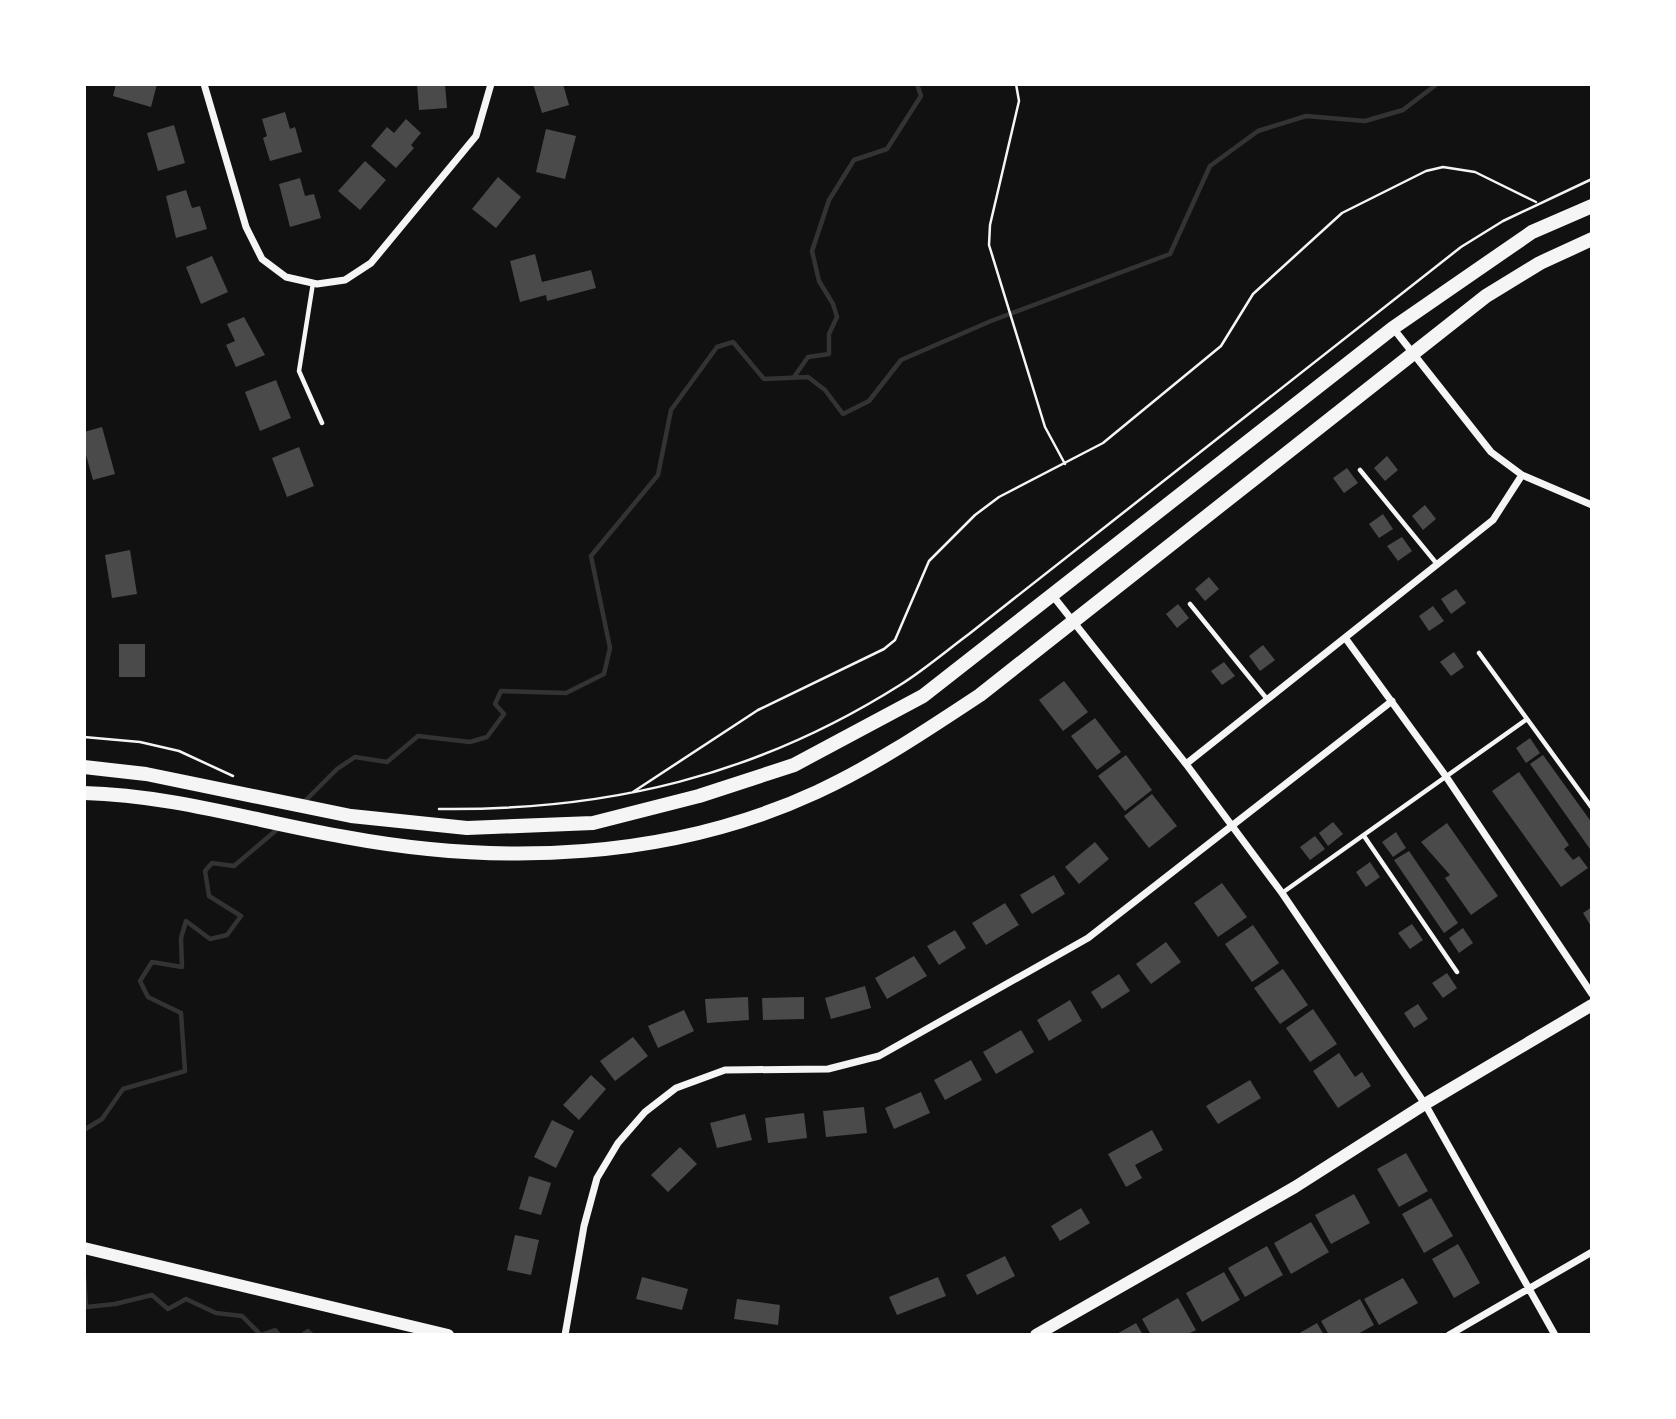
<svg xmlns="http://www.w3.org/2000/svg" width="1676" height="1419" font-family="'PT Sans Narrow',sans-serif">
  <rect width="100%" height="100%" fill="#111"/>
  <g fill="none" stroke-linecap="round" stroke-linejoin="round">
    <path stroke="#333" stroke-width="4.5" d="M794,377L808,357L829,354V334L837,317L833,304L819,281L812,251L829,200L854,160L887,149L921,96L917,84
      M303,803L337,769L355,757L387,762L418,736L470,742L487,737L504,714L495,704L501,691L566,693L604,674L610,648L591,556L658,475L671,410L717,347L733,342L764,379L808,377L825,390L843,414L869,401L901,360L991,321L1170,254L1210,166L1258,131L1306,116L1365,121L1403,110L1437,84
      M84,1130L102,1119L123,1089L185,1071L181,1013L148,997L140,981L152,962L182,967L181,938L186,921L210,939L227,935L241,916L209,896L205,871L212,863L234,866L280,827
      M84,1276L86,1307L115,1304L152,1295L168,1309L186,1299L216,1313L242,1316L261,1335
      M261,1335L275,1330L279,1335
      M302,1335L308,1331L312,1335"/>
  </g>
  <path fill="#4a4a4a" d="M116,84H157L151,107L113,96Z
    M417,84H445L447,108L419,110Z
    M533,84H563L569,105L542,113Z
    M285,112L290,129L295,127L302,152L270,161L263,138L267,136L262,119Z
    M406,119L421,133L411,145L414,148L396,168L371,146L387,127L394,133Z
    M174,125L185,163L158,171L147,133Z
    M546,129L576,136L565,179L536,172Z
    M365,161L386,180L360,210L338,191Z
    M498,177L521,197L496,228L472,209Z
    M300,178L305,196L314,194L321,218L290,227L279,184Z
    M186,190L192,208L200,206L207,229L176,238L166,196Z
    M535,254L542,282L591,270L596,288L547,301L546,295L520,302L510,261Z
    M212,256L228,292L201,304L186,267Z
    M244,317L265,355L236,367L226,345L235,341L227,324Z
    M276,380L291,418L260,431L245,392Z
    M102,427L115,474L93,480L84,448V432Z
    M299,447L314,486L287,497L272,458Z
    M1387,456L1398,470L1385,481L1374,468Z
    M1347,468L1358,483L1344,493L1333,478Z
    M1425,505L1436,519L1423,530L1412,516Z
    M1383,514L1393,529L1379,538L1369,524Z
    M1402,537L1412,551L1398,561L1387,546Z
    M130,550L137,594L112,598L105,555Z
    M1209,577L1219,589L1205,601L1195,589Z
    M1456,589L1466,603L1451,614L1441,599Z
    M1178,604L1189,618L1177,628L1166,614Z
    M1433,606L1444,621L1429,631L1419,616Z
    M119,644H145V677H119Z
    M1263,645L1275,660L1260,671L1249,656Z
    M1454,652L1464,667L1451,676L1440,662Z
    M1224,662L1235,676L1222,685L1211,671Z
    M1064,681L1088,712L1063,731L1039,700Z
    M1095,718L1121,752L1097,770L1071,736Z
    M1530,738L1540,753L1526,763L1516,748Z
    M1126,755L1152,790L1125,811L1098,776Z
    M1543,755L1592,823V852L1530,764Z
    M1519,772L1569,845L1564,849L1573,860L1579,856L1588,868L1561,887L1492,791Z
    M1152,794L1177,826L1149,848L1124,816Z
    M1333,822L1343,834L1328,846L1319,833Z
    M1447,823L1498,896L1471,915L1445,878L1450,875L1421,842Z
    M1396,832L1406,848L1393,857L1382,842Z
    M1315,836L1325,849L1310,860L1300,847Z
    M1095,842L1109,859L1079,884L1065,867Z
    M1409,851L1458,923L1444,933L1394,860Z
    M1370,862L1380,877L1366,887L1356,872Z
    M1054,875L1065,894L1032,914L1020,895Z
    M1222,883L1247,917L1218,937L1194,903Z
    M1005,903L1019,925L986,945L972,923Z
    M1592,907V928L1583,913Z
    M1412,924L1423,940L1410,949L1398,933Z
    M1253,925L1279,963L1252,982L1225,944Z
    M1463,928L1473,943L1459,953L1449,938Z
    M955,930L966,948L939,965L927,946Z
    M1166,942L1181,962L1151,984L1136,964Z
    M914,956L927,976L887,999L875,978Z
    M1283,969L1308,1005L1280,1024L1254,988Z
    M1447,973L1457,988L1443,998L1432,983Z
    M1119,974L1130,991L1102,1009L1091,992Z
    M865,986L871,1008L831,1019L825,998Z
    M748,997L749,1020L707,1023L705,999Z
    M804,997V1019L763,1020L762,998Z
    M1070,1000L1082,1021L1049,1041L1037,1020Z
    M1418,1004L1428,1019L1414,1028L1404,1013Z
    M1313,1009L1337,1044L1310,1062L1286,1028Z
    M684,1010L694,1031L658,1048L648,1026Z
    M1021,1030L1034,1052L996,1074L983,1052Z
    M633,1037L648,1056L615,1081L600,1061Z
    M1339,1053L1355,1077L1362,1072L1371,1086L1338,1108L1313,1071Z
    M971,1060L982,1080L945,1100L934,1080Z
    M591,1075L606,1089L579,1120L563,1105Z
    M1250,1080L1261,1098L1218,1124L1206,1106Z
    M921,1092L930,1113L894,1129L885,1108Z
    M864,1107L867,1133L826,1137L823,1111Z
    M804,1113L807,1138L768,1143L765,1118Z
    M745,1114L752,1140L717,1148L710,1123Z
    M552,1120L574,1131L556,1168L534,1157Z
    M1152,1130L1163,1150L1135,1165L1142,1178L1126,1187L1108,1154Z
    M680,1147L697,1164L668,1192L651,1175Z
    M1406,1153L1428,1191L1399,1207L1377,1169Z
    M529,1176L551,1183L541,1215L519,1209Z
    M1354,1194L1370,1223L1331,1244L1315,1215Z
    M1431,1198L1453,1236L1424,1253L1402,1214Z
    M1081,1208L1090,1223L1060,1241L1051,1226Z
    M1311,1222L1329,1252L1291,1274L1274,1243Z
    M515,1235L539,1240L531,1275L507,1270Z
    M1458,1244L1480,1283L1454,1298L1432,1259Z
    M1267,1246L1283,1275L1245,1297L1228,1268Z
    M1005,1256L1015,1276L977,1295L966,1275Z
    M1224,1272L1240,1300L1202,1322L1186,1293Z
    M642,1277L688,1289L682,1310L636,1299Z
    M938,1277L946,1296L897,1315L889,1297Z
    M1403,1278L1418,1303L1379,1325L1364,1299Z
    M1178,1298L1196,1330L1186,1335H1151L1142,1319Z
    M737,1299L780,1305L778,1325L734,1319Z
    M1360,1299L1374,1325L1356,1335H1329L1321,1321Z
    M1136,1323L1143,1335H1115Z
    M1317,1323L1324,1335H1296Z"/>
  <g fill="none" stroke-linecap="round" stroke-linejoin="round">
    <path stroke="#f5f5f5" stroke-width="2.5" d="M1016,84L1019,101L990,225L989,245L1045,427L1065,464
      M84,737L140,742L179,751L233,776
      M633,792L758,710L884,649L895,640L929,561L975,515L999,497L1103,443L1221,346L1253,294L1342,213L1426,171L1443,167L1475,172L1536,202
      M439,809C608,811 756,776 900,685C924,670 946,651 969,634L1461,247L1503,221L1592,179"/>
    <path stroke="#f5f5f5" stroke-width="4.5" d="M313,283L299,371L322,423
      M1360,470L1437,564
      M1190,604L1267,699
      M1479,653L1592,808
      M1364,836L1457,972
      M1282,893L1527,719"/>
    <path stroke="#f5f5f5" stroke-width="7" d="M204,84L246,227L262,259L286,277L317,284L345,280L371,263L476,136L491,84
      M1393,328L1491,452L1522,475L1592,505
      M1053,596L1186,764L1282,893L1425,1104L1555,1335
      M1346,639L1445,775L1592,994
      M1186,764L1493,520L1522,475
      M565,1335L584,1226L597,1178L618,1143L645,1112L676,1088L725,1070L828,1069L879,1056L1088,938L1392,701
      M1449,1335L1592,1252"/>
    <path stroke="#f5f5f5" stroke-width="12" d="M84,1248L448,1335
      M1036,1335L1295,1187L1425,1104L1592,1005"/>
    <path stroke="#f5f5f5" stroke-width="14" d="M84,767L146,774L351,816L467,828L593,823L699,796L794,765L923,696L1393,328L1532,232L1592,206
      M84,793C172,795 258,822 345,837C501,866 670,860 817,792C875,765 927,730 980,695L1486,296L1540,263L1592,239"/>
  </g>
  <rect width="1676" height="1419" fill="none" stroke="#ffffff" stroke-width="172"/>
</svg>
